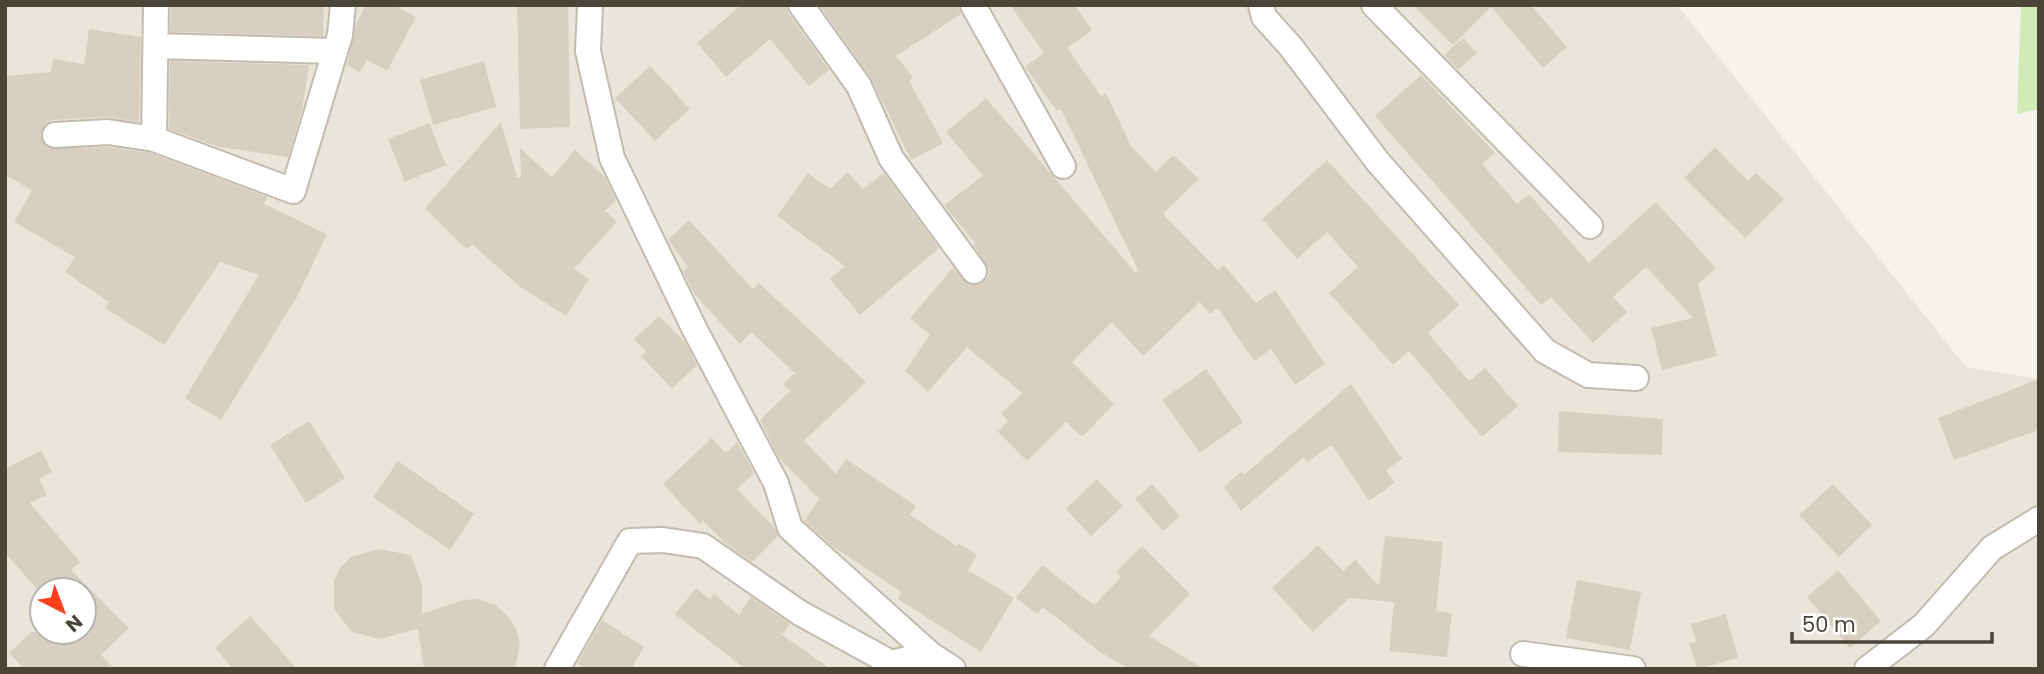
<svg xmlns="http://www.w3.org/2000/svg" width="2044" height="674" font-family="Poppins,sans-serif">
  <rect width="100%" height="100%" fill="#f6f3ec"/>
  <path fill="#eae5da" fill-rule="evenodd" d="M5,5H1677L1966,367L2039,379V669H5ZM42,590H84V632H42Z"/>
  <path fill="#d2eab5" d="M2021,5H2039V109L2017,114Z"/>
  <path fill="#d8cfc1" d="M171,5H324L323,36L170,32Z
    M366,5H394L416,17L387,71L367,60L360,72L347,65L356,24Z
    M517,5H568L570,127L520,129Z
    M741,5H786L789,14L829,70L809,86L770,39L726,77L697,43Z
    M819,5H958L961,14L896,56L913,77L909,81L943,143L911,160L871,78Z
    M1010,5H1075L1092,30L1067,48L1101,96L1106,93L1131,146L1156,172L1173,155L1199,179L1163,214L1218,270L1224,265L1256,303L1275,290L1325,364L1295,385L1271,349L1254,361L1218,308L1210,314L1200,302L1143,356L1112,322L1072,362L1114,404L1082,437L1066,422L1027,461L998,432L1008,421L1001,414L1022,393L967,347L928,392L905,371L930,335L910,318L953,268L969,285L982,283L988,276L989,269L973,245L975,243L944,205L983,176L946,132L986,98L1135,272L1138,270L1061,109L1057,111L1025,67L1044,53Z
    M1413,5H1531L1567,47L1543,68L1491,7L1453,45Z
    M89,29L141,37L139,122L107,117L53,120L46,123L40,135L48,148L107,147L150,153L267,197L264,204L327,234L297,297L221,420L185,398L259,275L220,262L164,345L105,308L109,302L65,272L75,257L14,222L32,190L5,175V76L51,72L53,59L84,64Z
    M1463,38L1477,53L1458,70L1444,55Z
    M170,61L309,65L302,110L288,157L219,147L169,129Z
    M484,61L496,107L433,125L420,80Z
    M650,66L690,109L655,141L615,98Z
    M1421,75L1495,153L1482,164L1517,204L1529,194L1589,263L1656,202L1716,268L1698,284L1717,356L1662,370L1651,328L1693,318L1646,267L1613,297L1627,312L1593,343L1551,297L1541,305L1375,116Z
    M501,122L517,178L521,177L520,148L552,177L575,150L605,177L616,200L605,211L617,222L574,269L589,279L566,316L519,286L473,245L466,249L425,208Z
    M429,123L446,165L405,182L388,139Z
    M1715,147L1748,181L1756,173L1784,199L1745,238L1684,178Z
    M1327,160L1459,305L1428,333L1469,381L1485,368L1518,406L1482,437L1409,351L1393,365L1329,293L1358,267L1327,232L1297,259L1262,219Z
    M847,172L863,189L884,173L939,248L860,315L830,279L845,266L777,216L808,173L830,189Z
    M689,220L753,289L759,283L866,382L804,441L836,474L846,459L916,506L910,515L957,546L959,544L977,555L968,570L1014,598L981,652L898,599L901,592L832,546L804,521L819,499L779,458L760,420L790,391L783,384L795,373L751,332L740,344L695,295L683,271L688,267L668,240Z
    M659,316L685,342L697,365L672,389L641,356L646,352L634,339Z
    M1206,369L1243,422L1200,453L1162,400Z
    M2039,379V430L1954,460L1938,418Z
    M1351,384L1402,459L1386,470L1394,483L1369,501L1332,445L1307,462L1304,457L1241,511L1224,487L1242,471L1245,474Z
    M1559,411L1663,419L1662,455L1558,452Z
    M309,421L345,478L306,503L270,445Z
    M712,438L726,453L737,442L754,473L737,489L774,527L778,536L752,562L724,542L703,521L700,524L663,484Z
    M41,450L52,472L39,479L47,495L30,503L80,562L71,570L129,628L101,655L115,669H24L9,653L31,632H84V590H38L5,553V469Z
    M398,461L474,514L450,550L373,497Z
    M1097,479L1123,506L1091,536L1066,509Z
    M1152,484L1180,516L1163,531L1135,499Z
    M1833,484L1872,525L1839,557L1799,515Z
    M1385,536L1443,542L1436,611L1452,613L1447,657L1389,651L1394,602L1349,598L1313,632L1272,588L1318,545L1343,571L1355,560L1379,586Z
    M1142,546L1190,594L1149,636L1204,669H1129L1100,652L1043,607L1037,614L1016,598L1042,565L1094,605L1121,577L1116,572Z
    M379,549L411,555L422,586V614L463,600L479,599L495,605L508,616L516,629L520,644L515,669H424L418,629L380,639L352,632L334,609V580L341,567L351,557Z
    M1838,570L1881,621L1850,648L1807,597Z
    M1577,580L1641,592L1630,650L1566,638Z
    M696,588L710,599L714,594L739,615L751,597L790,624L782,635L831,669H745L675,614Z
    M1726,614L1738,658L1697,669L1689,643L1696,642L1691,624Z
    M250,616L297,669H233L215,648Z
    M602,620L644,647L631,669H585L577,664Z"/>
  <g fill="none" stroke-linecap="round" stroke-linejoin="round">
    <defs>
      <path id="minor" d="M156,5L154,139L293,191L340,35L343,5
        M590,5L588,51L612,158L695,330L776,483L790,528L930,654L953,669
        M801,5L859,86L891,158L974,271
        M973,5L1063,166
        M1261,5L1264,17L1291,47L1378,162L1545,351L1588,375L1636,378
        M1374,5L1590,226
        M156,46L335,51
        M55,135L108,132L154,139
        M1523,654L1633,669
        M557,669L630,541L663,540L703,546L800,613L891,663L930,654
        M1867,669L1924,625L1992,548L2039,519"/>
    </defs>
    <use href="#minor" stroke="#c2bbae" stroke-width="28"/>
    <use href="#minor" stroke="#fff" stroke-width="24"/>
  </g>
  <rect width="2044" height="674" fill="none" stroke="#4b4439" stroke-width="14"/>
  <g transform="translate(63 611) rotate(138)"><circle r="33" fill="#ffffff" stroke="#b7b4b0" stroke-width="2"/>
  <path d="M0-5L12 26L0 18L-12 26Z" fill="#fc3f1d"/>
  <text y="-10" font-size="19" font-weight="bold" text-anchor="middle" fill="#4b4439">N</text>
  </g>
  <path d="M1792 632v10h200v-10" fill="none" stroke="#4b4439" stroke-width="3.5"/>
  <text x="1802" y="632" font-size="21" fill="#4b4439" stroke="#ffffff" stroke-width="5" paint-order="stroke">50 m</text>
</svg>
